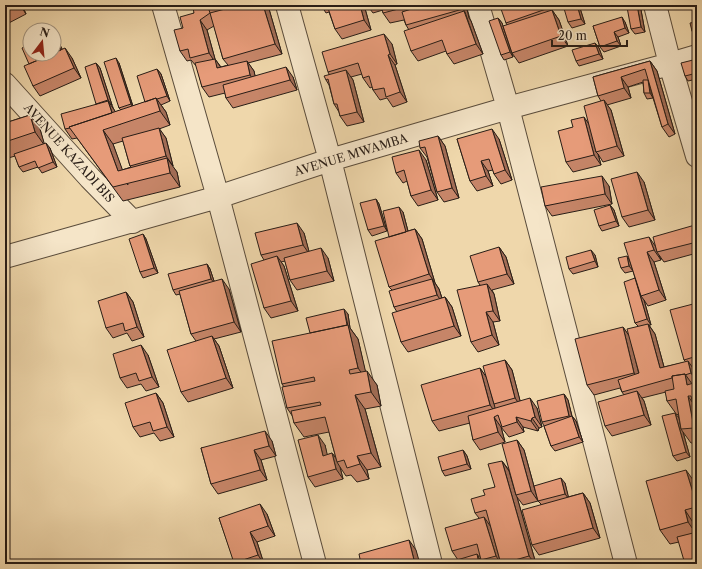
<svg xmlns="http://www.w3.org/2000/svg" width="702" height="569" font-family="'Libre Caslon Text',serif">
  <rect width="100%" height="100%" fill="#efd7ab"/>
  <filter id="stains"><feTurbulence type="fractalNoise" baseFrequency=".005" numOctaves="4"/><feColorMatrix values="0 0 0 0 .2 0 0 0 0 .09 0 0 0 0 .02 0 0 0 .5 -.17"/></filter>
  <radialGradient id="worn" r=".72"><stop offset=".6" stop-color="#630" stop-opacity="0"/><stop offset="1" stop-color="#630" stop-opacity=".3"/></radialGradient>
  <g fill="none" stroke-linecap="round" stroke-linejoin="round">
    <defs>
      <path id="minor" d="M163,5L218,197L315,564
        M287,5L330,160L431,564
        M478,5L508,108L626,564
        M655,5L670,64L697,156
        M5,84L90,178L133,222
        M5,257L218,197L330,160L508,108L670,64L697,56"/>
    </defs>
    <use href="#minor" stroke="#5a4c3b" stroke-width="24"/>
    <use href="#minor" stroke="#f5e5c8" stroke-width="22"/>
  </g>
  <path fill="#c68568" stroke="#281d16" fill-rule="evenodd" d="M5,5H22L26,14L5,25Z
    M198,5H266L269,9L282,54L248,63L254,71L255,76L293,77L297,90L233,108L226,98L225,93L209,97L202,87L197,67L191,60L187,61L180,51L183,28L198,7ZM214,26L223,59L228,65L221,67L215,59L207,30Z
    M321,5H364L371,30L342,39L335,29L329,12L326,13Z
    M367,5H410L411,9L424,5H466L469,18L471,21L483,54L454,64L447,54L446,51L418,61L411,51L409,30L406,25L404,20L390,23L383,13V10L373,13Z
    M512,5H550L552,10L559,20L568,46L519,63L512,53L507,25L506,23Z
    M579,5L585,24L572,28L568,22Z
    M606,5H613L607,7Z
    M641,10L645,32L635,34L631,29Z
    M498,18L502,23L513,57L504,60L501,55Z
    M625,22L629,33L618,37L621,46L604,52L600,47L593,26Z
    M697,22V35L695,36L692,31Z
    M5,32L8,38L5,39Z
    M57,39L62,49L72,58L81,78L40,96L33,86L30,64Z
    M595,43L599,48L603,59L579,66L576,61Z
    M392,44L397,64L395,65L407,102L393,107L387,98L380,100L373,90L372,87L370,88L363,78L362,74L351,77L353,80L364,122L347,126L340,116L339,112L334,104L329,85L326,80L329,74L328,72Z
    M697,59V79L688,81L685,76Z
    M650,61L657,71L675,134L669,137L662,127L653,98L647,99L644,93L643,82L628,87L631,98L607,105L611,110L624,156L603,162L598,154L601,165L573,172L566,162L588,122L601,101L598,96L593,77Z
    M96,63L100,68L112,105L115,112L121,110L119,108V63L133,106L145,102L157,69L161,74L170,101L161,105L166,112L170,125L159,129L166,138L173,166H172L177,172L180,187L123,201L77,138L72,139L65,129L97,104ZM123,141L130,166L131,167L122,170L113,144Z
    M30,115L40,129L44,144L50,148L57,167L42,173L38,167L23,172L19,167L15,156L5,159V123Z
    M438,136L445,146L459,198L444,202L437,192L427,157L420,148Z
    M457,139H499L512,180L501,184L494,174L493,170L488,171L493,186L477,191L470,181Z
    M426,160L438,200L418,206L411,196L407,181L403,183L396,173Z
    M644,182L655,220L629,227L622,217Z
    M609,186L612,204L552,216L545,206Z
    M376,199L379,204L387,231L372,236L368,230Z
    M610,205L614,210L619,226L602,231L599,226Z
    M403,212L408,231L415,229L422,239L435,283L439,289L442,298L445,297L452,307L461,336L408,352L401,342L397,312L394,307L392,290L389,287V237Z
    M697,228V253L664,262L659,255L661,260L654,262L666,300L648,306L644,300L651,325H649L655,334L664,367L686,362L684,360L697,303V368L694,369L695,371L697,379V443H691L683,432L690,457L677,461L673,456L679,418L678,414L677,415L667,401L666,392L642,398L644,401L651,425L612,436L605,426L624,395L622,392L620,388L594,395L587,385L623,327L629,336L638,326L635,323V278L633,271L625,273L621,268L629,260L655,246Z
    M304,233L309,252L328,258L334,281L297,290L290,280L285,261L281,262L284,266L298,311L271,318L264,308V260L261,255Z
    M143,234L146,239L158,273L143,278L140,272Z
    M499,247L506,257L514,284L492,290L494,294L500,321L493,322L499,345L478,352L471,342L480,285L478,282Z
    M595,255L598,267L573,274L569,269Z
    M207,264L210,269L214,281L229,289L241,332L214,339L219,346L233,388L188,402L181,392L196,341L191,334L180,294L176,295L173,290Z
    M126,292L133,302L144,337L132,341L127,333L113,338L106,328Z
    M348,314L350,328L358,339L365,371L377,385L381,406L365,409L381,467L367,470L369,479L357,482L351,475L346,476L340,467L343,479L315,487L308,477L325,445L327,455L332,453L336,458L329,432L304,437L294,423L293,417L287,408L284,387L282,384L310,333Z
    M148,355L159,387L146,391L141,384L127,388L120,378Z
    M505,360L512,370L520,401L537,408L542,427L539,428L538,431L523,427L524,432L509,437L501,427L505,442L480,450L473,440L470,423L439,431L432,421L480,368L486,377Z
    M156,393L163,403L174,437L160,441L154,433L140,437L133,427Z
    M564,394L568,400L572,416L576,421L583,442L555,451L551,446L544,426L542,422Z
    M517,440L524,450L538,501L523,505L517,497L536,564H484L481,560L480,556H478L480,560H458L452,551L479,518L475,513L485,495L495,487L502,461L509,470Z
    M272,441L276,456L261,460L267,480L218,494L211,484L201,448Z
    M463,450L467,456L471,469L445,476L442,471Z
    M565,483L568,497L583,493L590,503L600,538L539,555L532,545L541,504L538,501Z
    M696,484L697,487V524H694L697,532L679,542L670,544L660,530Z
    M267,514L275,536L257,542L264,564H235L219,518Z"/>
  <path fill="#a16c55" stroke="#281d16" d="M20,5H22L26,14Z
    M263,5H266L269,9L282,54L275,44Z
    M360,5H364L371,30L364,20Z
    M406,5H410L413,17L406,7Z
    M462,5H466L469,18L471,21L483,54L476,44L465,12L463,9Z
    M548,5H550L553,13L549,8Z
    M577,5H579L585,24L581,19Z
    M637,5L641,10L645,32L641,27Z
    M552,10L559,20L568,46L561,36Z
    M622,17L625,22L629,33L625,28Z
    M498,18L502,23L513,57L510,52Z
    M200,20L207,30L215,59L222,69L217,68L215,62L209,53Z
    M614,32L618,37L621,46L617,41Z
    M54,34L57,39L65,55L61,50Z
    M384,34L392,44L397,64L390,54Z
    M595,43L599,48L603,59L599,54Z
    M65,48L72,58L81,78L74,68Z
    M388,55L395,65L407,102L400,92Z
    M116,58L119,63L134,110L131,104Z
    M247,61L254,71L257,85L250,75Z
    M650,61L657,71L675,134L668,124Z
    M96,63L100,68L112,105L108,100Z
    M286,67L293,77L297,90L290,80Z
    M157,69L161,74L170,101L167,96Z
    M346,70L353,80L364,122L357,112Z
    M621,77L628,87L631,98L624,88Z
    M648,80L653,98L650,93Z
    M156,98L166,112L170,125L160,111Z
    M604,100L611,110L624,156L617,146Z
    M108,101L115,111L120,125L113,115Z
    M30,115L40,129L45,146L35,132Z
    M584,117L591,127L596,152L598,154L601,165L594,155Z
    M159,128L166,138L173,166L166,156Z
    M492,129L499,139L512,180L505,170Z
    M103,130L113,144L128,185L118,171Z
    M438,136L445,146L459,198L452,188Z
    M46,143L50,148L57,167L53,162Z
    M419,150L426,160L438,200L431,190Z
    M167,158L177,172L180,187L170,173Z
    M481,161L488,171L493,186L486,176Z
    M637,172L644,182L655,220L648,210Z
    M602,176L609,186L612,204L605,194Z
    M376,199L379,204L387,231L384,226Z
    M610,205L614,210L619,226L616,221Z
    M399,207L403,212L410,239L406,234Z
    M297,223L304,233L310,255L303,245Z
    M415,229L422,239L435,283L439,289L444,305L437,295L433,280L429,274Z
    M143,234L146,239L158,273L154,268Z
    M649,237L656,247L657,252L659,255L661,260L654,250Z
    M499,247L506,257L514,284L507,274Z
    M321,248L328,258L334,281L327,271Z
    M591,250L595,255L598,267L595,261Z
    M647,252L654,262L666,300L659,290Z
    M277,256L284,266L298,311L291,301Z
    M627,256L630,261L633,271L629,266Z
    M207,264L210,269L215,284L211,279Z
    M635,278L641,296L644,300L651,325L647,319Z
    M222,279L229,289L241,332L234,322Z
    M487,284L494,294L500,321L493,311Z
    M126,292L133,302L144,337L137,327Z
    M445,297L452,307L461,336L454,326Z
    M344,309L348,314L350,328L358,339L368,382L358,368Z
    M486,312L493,322L499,345L492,335Z
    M648,324L655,334L667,378L660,368Z
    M623,327L630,337L641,383L634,373Z
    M212,336L219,346L233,388L226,378Z
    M141,345L148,355L159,387L152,377Z
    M505,360L512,370L522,408L515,398Z
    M688,361L695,371L697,382L691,373Z
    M480,368L487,378L497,415L490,405Z
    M367,371L377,385L381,406L371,392Z
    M685,374L695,388L687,385Z
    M637,391L644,401L651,425L644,415Z
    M156,393L163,403L174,437L167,427Z
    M564,394L568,400L573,421L569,416Z
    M355,395L365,409L381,467L371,453Z
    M688,396L697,409V432L694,428Z
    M530,398L537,408L542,427L535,417Z
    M675,413L679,418L681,429L683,432L690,457L686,452Z
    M572,416L576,421L583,442L579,437Z
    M494,417L501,427L505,442L498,432Z
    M516,417L523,427L524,432L517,422Z
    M532,418L539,428L538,431L531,421Z
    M265,431L272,441L276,456L269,446Z
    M318,435L325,445L330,466L323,456Z
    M517,440L524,450L538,501L531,491Z
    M254,450L261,460L267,480L260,470Z
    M463,450L467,456L471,469L467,464Z
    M332,453L338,461L337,462L340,467L343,479L336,469Z
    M357,456L367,470L369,479L360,464Z
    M502,461L509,471L516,495L517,497L536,564H535L529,556Z
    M686,470L696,484L697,487V501L694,496Z
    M561,478L565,483L569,499L565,494Z
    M583,493L590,503L600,538L593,528Z
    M260,504L267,514L275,536L268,526Z
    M685,510L694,524L697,535L688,522Z
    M484,517L491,527L501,564L496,556Z
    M250,532L257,542L264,564L258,555Z
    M409,540L416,550L420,564H415Z
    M477,554L482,564H479Z"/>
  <path fill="#e69b79" stroke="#281d16" d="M5,5H17L5,12Z
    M198,5H216L208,7L210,13L200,20L209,53L190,58L188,49L180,51L174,30L183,28L180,17L194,13L193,8L198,7Z
    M240,5H263L275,44L223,59L210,13Z
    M327,5H360L364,20L335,29Z
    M381,5H406V7L383,13Z
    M424,5H462L463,9L406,25L402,12Z
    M512,5H548L549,8L506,23L501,9Z
    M563,5H577L581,19L568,22Z
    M637,5L641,27L631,29L627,7Z
    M552,10L561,36L512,53L503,26Z
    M464,11L476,44L447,54L442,40L411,51L404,31Z
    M622,17L625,28L614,32L617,41L600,47L593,26Z
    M498,18L510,52L501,55L489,21Z
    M697,22V29L692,31L690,23Z
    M54,34L61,50L54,53Z
    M384,34L390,54L388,55L400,92L386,97L384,88L373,90L369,76L363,78L358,63L328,72L322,52Z
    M595,43L599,54L576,61L572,50Z
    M30,44V54H52L29,64L22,48Z
    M65,48L74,68L33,86L24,66L52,54H54V53Z
    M116,58L131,104L119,108L104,62Z
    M215,59L217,68L247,61L250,75L202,87L195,63Z
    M697,59V73L685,76L681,63Z
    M650,61L668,124L662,127L645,69L621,77L624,88L598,96L593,77Z
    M96,63L108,100L96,104L85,67Z
    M286,67L290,80L226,98L223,85Z
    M157,69L167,96L157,99L156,98L145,102L137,76Z
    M346,70L357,112L340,116L337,104H334L328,79L326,80L324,76Z
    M643,80H648L650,93H644Z
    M156,98L160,111L103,130L118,171L167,158L170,173L113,187L69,127Z
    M604,100L617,146L596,152L584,106Z
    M108,101L112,113L69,127L70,128L65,129L61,114Z
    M30,115L35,132L5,142V123Z
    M697,116V123L694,117Z
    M584,117L594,155L566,162L558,131L573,127L571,120Z
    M159,128L166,156L130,166L122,138Z
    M492,129L505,170L494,174L489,159L481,161L486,176L470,181L457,139Z
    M438,136L452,188L437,192L425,147L420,148L419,141Z
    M46,143L53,162L38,168L35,161L19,167L14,154Z
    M419,150L431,190L411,196L404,170L396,173L392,157Z
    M637,172L648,210L622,217L611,179Z
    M602,176L605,194L545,206L541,187Z
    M376,199L384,226L368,230L360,203Z
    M610,205L616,221L599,226L594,210Z
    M399,207L406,232L389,237L383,211Z
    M297,223L303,245L261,255L255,233Z
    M695,225L697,233V242L657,252L653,237Z
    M415,229L429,274L389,287L375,241Z
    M143,234L154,268L140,272L129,239Z
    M649,237L654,250L647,252L659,290L641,296L624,243Z
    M499,247L507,274L478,282L470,256Z
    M321,248L327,271L290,280L284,258Z
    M591,250L595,261L569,269L566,257Z
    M277,256L291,301L264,308L251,264Z
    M627,256L629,266L621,268L618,258Z
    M207,264L211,279L173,290L168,274Z
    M635,278L647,319L635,323L624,282Z
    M222,279L234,322L191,334L179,291Z
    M432,279L437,295L394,307L389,291Z
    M487,284L493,311L486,312L492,335L471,342L457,290Z
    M126,292L137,327L125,331L123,323L106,328L98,301Z
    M445,297L454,326L401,342L392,313Z
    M697,303V356L684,360L670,310Z
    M344,309L347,325L310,333L306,318Z
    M648,324L660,368L688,361L691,373L685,375V374L672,376V378L622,392L618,380L639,373L627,329Z
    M348,325L358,368L349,370L350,374L367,371L371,392L355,395L371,453L357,456L360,464L347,468L344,460L337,462L325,417L294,423L291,411L321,405L320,402L287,408L282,387L315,381L314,377L282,384L272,341Z
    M623,327L634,373L587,385L575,339Z
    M212,336L226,378L181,392L167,350Z
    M141,345L152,377L139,381L136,373L120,378L113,354Z
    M505,360L515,398L494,404L483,366Z
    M480,368L490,405L432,421L421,385Z
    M685,374L687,385L697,382V422L691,396H688L694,428L681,429L676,399L667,401L665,391L674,389L672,376Z
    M637,391L644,415L605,426L598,402Z
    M156,393L167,427L153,431L150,422L133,427L125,403Z
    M564,394L569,416L542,422L537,401Z
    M530,398L535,417L532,418L531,421L516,417L517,422L502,427L498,415L494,417L498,432L473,440L468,416Z
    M675,413L686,452L673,456L662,416Z
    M572,416L579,437L551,446L544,426Z
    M265,431L269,446L254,450L260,470L211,484L201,448Z
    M318,435L323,456L332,453L336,469L308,477L298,440Z
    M517,440L531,491L516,495L502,444Z
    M463,450L467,464L442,471L438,457Z
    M502,461L529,556L501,564L486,510L475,513L471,499L485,495L483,490L495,487L488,464Z
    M686,470L694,496L697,495V510L696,507L685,510L688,522L660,530L646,481Z
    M561,478L565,494L538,501L534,486Z
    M583,493L593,528L532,545L522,510Z
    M260,504L268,526L250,532L258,555L234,563L219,518Z
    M484,517L496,556L481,560L477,544L452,551L445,528Z
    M697,532V564H685L677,537Z
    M409,540L415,564H361L359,554Z
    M477,554L479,564H458L457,560Z"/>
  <g text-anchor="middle" stroke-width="3" stroke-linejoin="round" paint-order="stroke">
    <g font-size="12" fill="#281d16" stroke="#f5e5c8">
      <text transform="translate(69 153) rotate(48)" y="4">AVENUE KAZADI BIS</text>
      <text transform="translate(351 155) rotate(-17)" y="4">AVENUE MWAMBA</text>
    </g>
  </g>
  <rect width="702" height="569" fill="none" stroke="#efd7ab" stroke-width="20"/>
  <rect x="6" y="6" width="690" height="557" fill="none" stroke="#281d16" stroke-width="2"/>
  <rect x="10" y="10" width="682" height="549" fill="none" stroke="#281d16"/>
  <g transform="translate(42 42) rotate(16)"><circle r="19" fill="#f5e5c8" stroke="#a39581"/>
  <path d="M0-3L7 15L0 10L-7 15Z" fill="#8f2418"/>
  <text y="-6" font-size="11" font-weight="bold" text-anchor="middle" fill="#281d16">N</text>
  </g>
  <path d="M552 40v6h75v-6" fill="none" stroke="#281d16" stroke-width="2"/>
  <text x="558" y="40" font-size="12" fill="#281d16" stroke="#f5e5c8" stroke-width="3" paint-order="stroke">20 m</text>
  <rect width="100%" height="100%" filter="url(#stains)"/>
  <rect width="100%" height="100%" fill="url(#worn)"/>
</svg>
